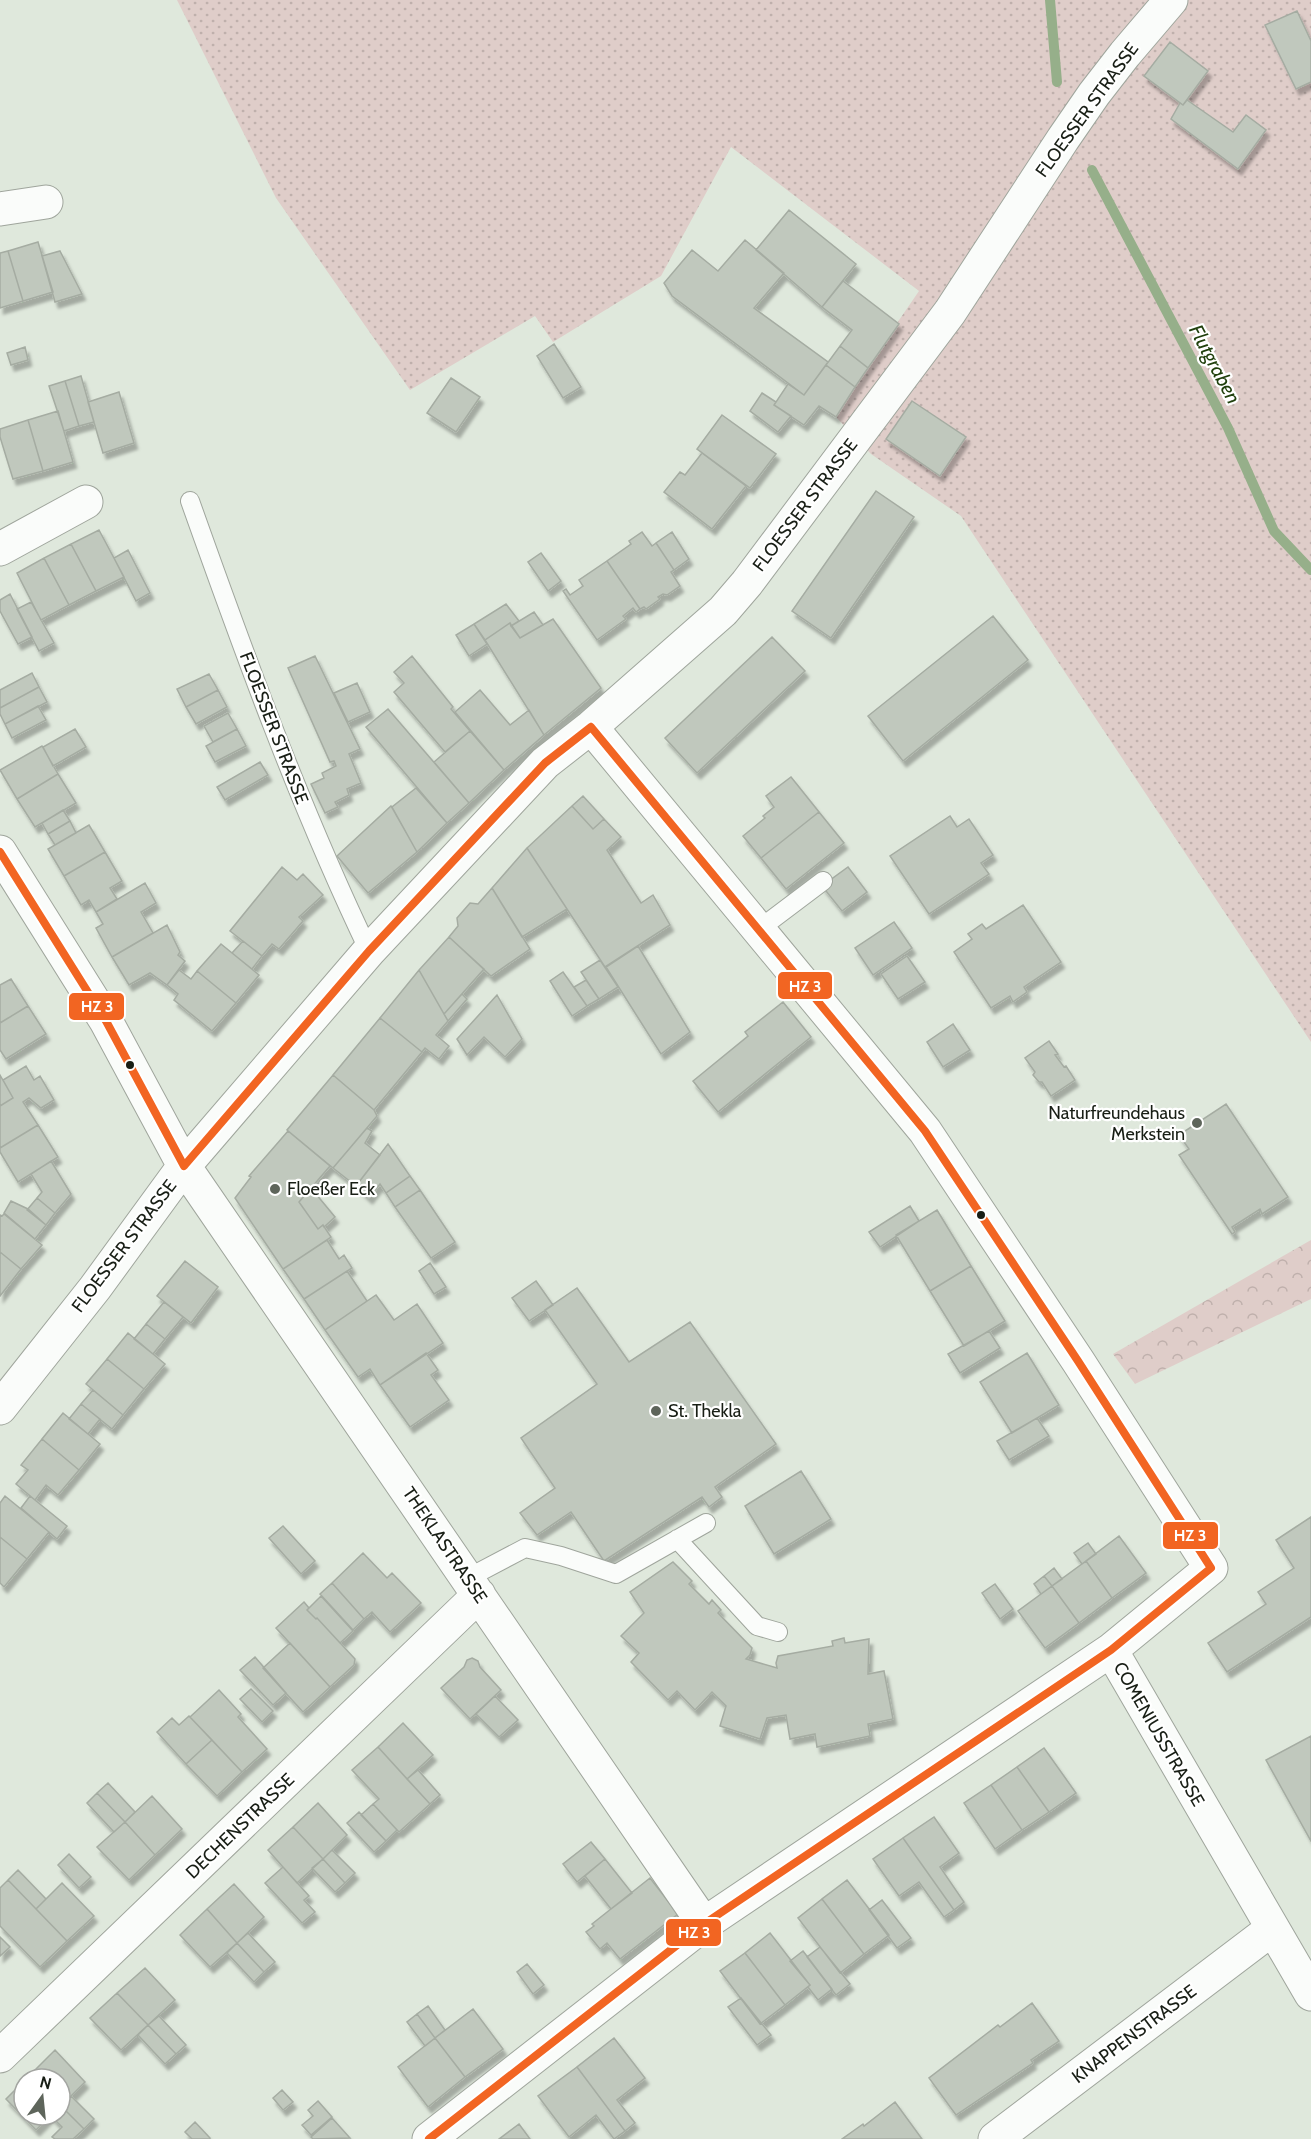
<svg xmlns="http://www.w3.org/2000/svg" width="1311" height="2139" font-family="Cabin,sans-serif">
  <defs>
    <pattern id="forest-crowns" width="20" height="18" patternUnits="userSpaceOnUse" patternTransform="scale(1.5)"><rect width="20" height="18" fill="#dfcdc9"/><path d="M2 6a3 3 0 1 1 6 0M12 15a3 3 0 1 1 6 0" fill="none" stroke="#bfb0ac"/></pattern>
    <pattern id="park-dots" width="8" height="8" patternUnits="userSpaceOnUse" patternTransform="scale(1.5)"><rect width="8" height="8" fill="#dfcdc9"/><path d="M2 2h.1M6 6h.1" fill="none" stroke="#bfb0ac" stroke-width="1.8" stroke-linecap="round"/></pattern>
    <filter id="shadow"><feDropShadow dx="3.5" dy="6" stdDeviation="1.5" flood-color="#0004"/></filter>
  </defs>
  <rect width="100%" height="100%" fill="#dfe8dc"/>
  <path fill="url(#forest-crowns)" d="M1311,1240V1299L1135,1384L1113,1354Z"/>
  <path fill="url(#park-dots)" d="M177,0H1311V1042L961,516L871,454L834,415L919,291L731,147L661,276L553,342L535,316L410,390L276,198Z"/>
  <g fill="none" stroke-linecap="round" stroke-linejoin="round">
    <path stroke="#96af8a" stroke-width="10" d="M1050,0L1057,82
      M1092,170L1228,428L1274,531L1311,570"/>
  </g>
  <path fill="#c0c8bd" stroke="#a5aca2" stroke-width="1.5" filter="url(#shadow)" d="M1297,11L1311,41V82L1296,89L1265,25Z
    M1170,42L1208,71L1183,105L1144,76Z
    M1187,100L1233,132L1246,115L1266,130L1238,169L1171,119L1180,103L1183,105Z
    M789,210L856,264L822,307L756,250Z
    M745,240L784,273L754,308L828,362L804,395L672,296L664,283L692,250L718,271Z
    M38,242L53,292L23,301L8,251Z
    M8,251L23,301L0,308V253Z
    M60,251L82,294L55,302L42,256Z
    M843,281L899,324L868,368L840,346L852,330L822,307Z
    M554,344L581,387L563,398L537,356Z
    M840,346L868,368L855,387L826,365Z
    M25,347L28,360L11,365L7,353Z
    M826,365L855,387L836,417L819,406L804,425L774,405L788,384L804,395Z
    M81,376L94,422L79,426L65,381Z
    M451,378L480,397L456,432L427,413Z
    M65,381L79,426L64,431L49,386Z
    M119,392L134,443L103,453L88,402Z
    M762,393L776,402L774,405L791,416L778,432L750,411Z
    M912,401L966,437L940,476L886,439Z
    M58,411L73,462L43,471L28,420Z
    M722,415L776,454L750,488L697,449Z
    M28,420L43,471L13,479L0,437V429Z
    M702,453L746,486L712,529L664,492L680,472L685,475Z
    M876,491L914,517L831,638L792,611Z
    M99,530L124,577L96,591L71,544Z
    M642,532L652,546L656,543L674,570L671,572L680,586L667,595L663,594L658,597L660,599L646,609L644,607L640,609L607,561L631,544L629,541Z
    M672,532L689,559L674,570L656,543Z
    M71,544L96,591L69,605L44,558Z
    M128,550L150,593L136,601L114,558Z
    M541,553L561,581L548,591L528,562Z
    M44,558L69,605L41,620L17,573Z
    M607,561L640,609L636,612L633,608L623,616L626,619L597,640L563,591L566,589L570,595L583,586L579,580Z
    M10,594L32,637L18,644L0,611V600Z
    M31,602L54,643L39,651L17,609Z
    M506,604L519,621L511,626L510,623L485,640L474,624Z
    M534,612L543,625L520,638L511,626Z
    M993,616L1028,660L903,761L868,716Z
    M553,619L601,688L544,735L485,640L510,623L520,638Z
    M474,624L487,644L469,656L456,635Z
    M772,637L805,671L697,773L665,738Z
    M315,656L360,749L349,754L361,783L347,789L349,795L335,802L338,807L325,813L311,784L324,778L322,773L336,766L334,761L330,762L288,668Z
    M412,656L453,707L451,709L470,731L445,752L394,692L404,683L394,672Z
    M32,673L39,687L0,708V690Z
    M209,674L218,690L186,707L177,689Z
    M357,683L370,712L348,722L334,693Z
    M39,687L47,702L5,724L0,714V708Z
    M218,690L227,707L196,724L186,707Z
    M480,690L510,725L529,710L544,735L504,770L455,712Z
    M38,706L46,720L12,738L5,724Z
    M388,709L469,803L447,823L366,727Z
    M228,713L237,729L213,742L204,726Z
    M75,729L86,747L53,766L43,747Z
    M237,729L246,746L215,762L206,746Z
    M470,731L504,770L469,803L434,762Z
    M42,746L58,774L17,799L0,770Z
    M260,762L268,775L225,800L217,787Z
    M58,774L76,803L35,827L17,799Z
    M791,777L819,812L761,858L743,836L765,818L763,816L774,807L766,796Z
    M416,788L447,823L417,852L392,807Z
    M583,796L604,819L593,829L572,806Z
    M391,806L417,852L368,893L337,856Z
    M572,806L593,829L604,819L621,837L607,850L641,903L653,895L670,925L605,967L527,848Z
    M63,810L70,821L48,834L42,823Z
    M819,812L844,843L786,889L761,858Z
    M950,816L957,827L969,819L993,855L981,863L989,874L929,914L890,856Z
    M70,821L76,833L55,845L48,834Z
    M89,825L105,852L64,876L48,849Z
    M527,848L567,909L522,937L492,888Z
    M105,852L122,881L110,888L117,899L96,912L89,900L81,905L64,876Z
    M282,867L297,880L303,874L323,895L299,917L303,921L279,949L272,944L262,956L230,931Z
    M848,867L867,892L842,911L822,886Z
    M145,883L156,903L141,912L153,933L112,957L96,928L103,924L96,912Z
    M492,888L530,949L491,976L449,937L458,926L457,918L470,903L478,904Z
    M1023,905L1061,962L1024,987L1027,992L1013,1002L1010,996L991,1008L954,952L972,939L968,934L982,924L986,929Z
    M894,922L912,948L873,975L855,948Z
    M167,925L180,952L178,955L185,961L167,985L150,973L129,985L112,957Z
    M449,937L484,969L444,1014L419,970Z
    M243,941L262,956L252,969L232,953Z
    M221,944L259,975L236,1003L197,971Z
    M638,946L690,1032L661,1054L606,967Z
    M907,956L925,982L898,999L881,974Z
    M600,960L618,987L599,999L581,972Z
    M179,970L191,979L197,971L236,1003L212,1031L174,1000L178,994L167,985Z
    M419,970L448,1021L436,1035L449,1046L439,1059L425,1048L422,1052L380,1018Z
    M563,972L587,1006L572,1016L550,981Z
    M11,979L28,1006L0,1023V985Z
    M586,980L599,999L587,1006L574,987Z
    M462,994L467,999L448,1021L444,1014Z
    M497,995L522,1039L505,1057L484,1037L467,1055L457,1039Z
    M783,1002L811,1037L718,1112L693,1081L748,1036L745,1032Z
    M28,1006L46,1034L6,1059L0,1050V1023Z
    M380,1018L422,1052L374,1110L333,1075Z
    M953,1024L970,1050L943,1067L927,1042Z
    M1049,1041L1058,1054L1055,1055L1064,1067L1066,1066L1075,1080L1051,1096L1042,1082H1039L1033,1075L1035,1072L1025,1058Z
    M26,1066L34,1080L40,1076L54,1100L41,1108L29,1098L23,1102L38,1125L0,1148V1106L13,1098L3,1080Z
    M0,1075L13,1098L0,1106Z
    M333,1075L374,1110L377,1116L333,1168L287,1130Z
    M1226,1104L1288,1197L1262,1214L1260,1209L1232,1227L1235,1232L1232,1234L1179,1155L1189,1149L1179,1135Z
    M38,1125L58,1157L18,1182L0,1152V1148Z
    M367,1128L372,1131L365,1143L380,1155L356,1186L333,1168Z
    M288,1131L330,1166L299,1202L318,1229L323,1225L331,1237L283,1269L235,1198L251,1177L249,1176Z
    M388,1144L410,1176L386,1193L380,1184L369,1198L356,1186Z
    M51,1161L71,1194L55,1213L37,1198L42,1192L31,1174Z
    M410,1176L420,1190L395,1207L386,1193Z
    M311,1188L335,1217L324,1227L323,1225L318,1229L299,1202Z
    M420,1190L455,1242L431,1258L395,1207Z
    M37,1198L55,1213L46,1225L27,1210Z
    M11,1201L28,1209L46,1225L35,1239L4,1213Z
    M910,1206L919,1221L880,1247L869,1232Z
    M937,1210L971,1266L930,1291L896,1235Z
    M4,1214L42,1245L21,1269L0,1252V1215L2,1216Z
    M327,1240L339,1259L344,1255L352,1268L304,1299L283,1269Z
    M0,1252L21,1269L0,1296Z
    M185,1261L218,1287L191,1323L157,1296Z
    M430,1263L446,1287L434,1294L419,1271Z
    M971,1266L1005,1321L964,1346L930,1291Z
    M347,1271L367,1301L325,1330L304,1299Z
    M536,1281L553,1305L529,1321L512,1298Z
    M577,1288L629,1362L690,1322L776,1444L715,1487L722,1497L709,1507L702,1497L604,1561L571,1512L537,1535L520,1513L555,1488L521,1438L597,1384L545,1310Z
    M376,1295L394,1320L417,1304L443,1343L380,1385L370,1369L358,1377L325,1330Z
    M164,1302L183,1317L165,1339L146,1324Z
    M146,1324L165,1339L153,1354L134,1339Z
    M989,1331L1000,1348L960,1373L948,1354Z
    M128,1333L165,1364L144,1389L107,1359Z
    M426,1353L438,1370L431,1375L449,1400L410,1427L380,1385Z
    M1027,1353L1059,1405L1012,1433L980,1382Z
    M107,1359L144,1389L123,1415L86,1384Z
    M93,1390L123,1415L112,1429L81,1404Z
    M81,1404L100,1419L88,1434L69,1419Z
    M63,1413L100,1444L79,1470L42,1439Z
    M1037,1418L1049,1436L1009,1460L997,1441Z
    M42,1439L79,1470L58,1495L46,1485L35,1500L16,1484L28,1470L21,1465Z
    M801,1471L831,1519L774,1554L745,1506Z
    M5,1496L49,1532L27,1559L0,1537V1503Z
    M30,1496L67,1526L57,1539L21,1508Z
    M1311,1517V1617L1227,1672L1208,1643L1266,1604L1258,1592L1294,1568L1276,1540Z
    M283,1526L315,1561L301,1574L269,1538Z
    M1119,1536L1146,1573L1112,1598L1086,1561Z
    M0,1537L27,1559L4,1587L0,1583Z
    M1088,1543L1096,1554L1082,1564L1074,1553Z
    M363,1553L387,1578L392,1573L421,1603L390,1632L372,1612L364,1619L332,1583Z
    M1086,1561L1112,1598L1079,1623L1052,1586Z
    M673,1562L692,1581L689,1584L709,1604L712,1600L721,1610L718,1613L752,1648L750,1655L746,1659L777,1668L776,1663L778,1656L833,1646L832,1641L844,1638L845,1643L869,1639L868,1674L884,1671L893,1719L868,1724L870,1736L817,1747L815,1734L790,1739L786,1715L767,1718L760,1739L720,1726L726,1706L712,1692L695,1710L677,1691L668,1700L631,1662L639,1653L621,1636L644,1613L630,1592Z
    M1054,1568L1062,1579L1052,1586L1044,1576Z
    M1044,1576L1052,1586L1041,1594L1034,1584Z
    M332,1583L364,1619L353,1630L320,1594Z
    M995,1584L1013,1609L1000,1619L982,1593Z
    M1052,1586L1079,1623L1045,1648L1018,1611Z
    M321,1596L353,1631L340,1643L317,1618L316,1619L307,1610Z
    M304,1602L309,1608L307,1610L316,1619L317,1618L355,1659L354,1665L330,1687L276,1628Z
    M290,1643L330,1687L303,1712L263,1668Z
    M255,1657L286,1693L273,1705L240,1670Z
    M472,1658L478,1661L480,1667L501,1690L470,1719L441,1688L464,1667L467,1660Z
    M251,1689L273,1711L262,1722L240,1699Z
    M219,1690L241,1714L238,1717L267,1749L242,1772L190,1717Z
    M495,1696L518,1720L499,1737L476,1714Z
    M189,1716L212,1740L186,1764L157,1732L172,1718L179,1725Z
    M403,1723L433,1755L407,1779L378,1747Z
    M1311,1736V1841L1266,1760Z
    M212,1740L242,1772L217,1796L186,1764Z
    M378,1747L430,1804L399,1832L373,1804L379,1799L352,1770Z
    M1044,1748L1076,1793L1049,1812L1017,1767Z
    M1017,1767L1049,1812L1022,1830L991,1785Z
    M418,1770L440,1795L430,1804L407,1779Z
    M108,1783L135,1812L125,1822L97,1793Z
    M991,1785L1022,1830L995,1849L964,1803Z
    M97,1793L125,1822L114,1832L87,1803Z
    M152,1796L182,1829L155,1855L125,1822Z
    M318,1803L347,1835L323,1859L293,1827Z
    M373,1804L397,1830L386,1841L361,1815Z
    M359,1812L386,1841L374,1852L347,1823Z
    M934,1817L959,1853L940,1867L964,1902L954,1910L903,1838Z
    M125,1822L155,1855L129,1880L97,1847Z
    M293,1827L323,1859L297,1883L268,1850Z
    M903,1838L954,1910L944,1917L919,1882L899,1896L873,1859Z
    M591,1842L605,1859L577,1882L563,1864Z
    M332,1850L355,1873L345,1883L323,1859Z
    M69,1854L91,1877L79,1888L58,1865Z
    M323,1859L345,1883L335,1892L312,1868Z
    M605,1859L632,1893L611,1909L585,1876Z
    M283,1867L309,1896L304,1900L315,1912L302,1923L265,1883Z
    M18,1870L46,1899L36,1909L8,1880Z
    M650,1878L678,1914L620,1959L607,1943L600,1949L586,1932L594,1926L592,1924Z
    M8,1880L67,1941L40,1967L0,1926V1888Z
    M847,1880L889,1935L864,1954L822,1899Z
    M62,1883L94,1916L67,1941L36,1909Z
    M234,1884L264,1917L237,1943L207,1909Z
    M822,1899L864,1954L840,1973L798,1918Z
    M882,1900L911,1938L897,1948L869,1910Z
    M207,1909L237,1943L210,1967L180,1935Z
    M248,1933L275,1962L264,1972L237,1943Z
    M770,1933L810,1985L785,2005L745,1953Z
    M0,1937L10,1947L0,1956Z
    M237,1943L264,1972L254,1982L227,1953Z
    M820,1947L850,1984L836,1995L807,1957Z
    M803,1951L832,1989L818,2000L808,1987L810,1985L790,1961Z
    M745,1953L785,2005L760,2024L720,1971Z
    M527,1964L544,1985L533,1994L517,1972Z
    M145,1968L175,2000L148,2025L117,1993Z
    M117,1993L148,2025L121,2050L90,2018Z
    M741,1998L771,2035L757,2045L728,2007Z
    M1032,2003L1059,2041L1031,2060L1033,2063L956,2115L929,2078L998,2025L1000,2027Z
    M428,2006L445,2030L435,2038L417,2014Z
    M473,2009L503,2049L465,2077L435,2038Z
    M417,2014L435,2038L425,2046L407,2022Z
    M159,2016L186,2045L176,2054L148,2025Z
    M148,2025L176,2054L165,2064L138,2035Z
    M435,2038L465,2077L428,2107L398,2067Z
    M614,2038L645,2078L617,2100L635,2123L625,2131L577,2067Z
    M55,2050L85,2082L61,2106L60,2079H34L30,2075Z
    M577,2067L625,2131L614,2139L596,2115L569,2137L538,2096Z
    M24,2081V2115H51L36,2130L6,2099Z
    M282,2090L293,2102L283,2110L273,2098Z
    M71,2096L94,2119L84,2129L61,2106Z
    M318,2101L332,2117L311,2135L302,2125L313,2116L308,2110Z
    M895,2102L922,2139H842L863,2124L864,2126Z
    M61,2106L84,2129L73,2139H55L52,2137L62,2127L51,2116L60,2115Z
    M332,2118L350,2138L313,2139L311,2137Z
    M195,2122L210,2138V2139H192L185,2132Z
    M519,2124L530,2139H499Z"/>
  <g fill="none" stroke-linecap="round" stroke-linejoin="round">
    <defs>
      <path id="service" d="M190,501C244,653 299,805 369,951
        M758,930L823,881
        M677,1539L757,1626L778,1632
        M468,1578L525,1548L561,1556L616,1574L706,1523"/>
      <path id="minor" d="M0,209L46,202
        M0,549L86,502
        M0,852L106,1021L184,1166L704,1924
        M0,1408L95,1288L184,1166L369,951L545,763L591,727L723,611L747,583L950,312L1063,139L1094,94L1125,54L1171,0
        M1111,1650L1311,1994
        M0,2056L479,1595
        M429,2139L704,1924L1111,1650L1211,1568L1078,1361L925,1131L591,727
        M995,2139L1272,1929"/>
    </defs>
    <use href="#service" stroke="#9fa59c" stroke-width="20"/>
    <use href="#minor" stroke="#9fa59c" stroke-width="35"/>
    <use href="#service" stroke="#fafcfa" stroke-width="18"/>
    <use href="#minor" stroke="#fafcfa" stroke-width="33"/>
    <defs>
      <path id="bus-1" d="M0,852L106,1021L184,1166
        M184,1166L369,951L545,763L591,727
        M429,2139L704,1924L1111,1650L1211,1568L1078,1361L925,1131L591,727"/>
    </defs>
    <use href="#bus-1" stroke="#fff" stroke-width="12"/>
    <use href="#bus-1" stroke="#f26522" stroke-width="8"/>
  </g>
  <g fill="#181e15" stroke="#fff" stroke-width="2">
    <circle cx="130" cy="1065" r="5"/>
    <circle cx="981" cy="1215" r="5"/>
  </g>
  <g fill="#5e655b" stroke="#fff" stroke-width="2">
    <circle cx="1197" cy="1123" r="6"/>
    <circle cx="275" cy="1189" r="6"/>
    <circle cx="656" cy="1411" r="6"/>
  </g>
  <g text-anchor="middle" stroke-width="4.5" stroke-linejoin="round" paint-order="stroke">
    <g font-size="18" fill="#181e15" stroke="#fff">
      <text transform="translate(1087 110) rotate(-54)" y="6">FLOESSER STRASSE</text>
      <text transform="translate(805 505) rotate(-53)" y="6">FLOESSER STRASSE</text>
      <text transform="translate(274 728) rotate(69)" y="6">FLOESSER STRASSE</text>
      <text transform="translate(124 1246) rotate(-53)" y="6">FLOESSER STRASSE</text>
      <text transform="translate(445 1545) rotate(56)" y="6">THEKLASTRASSE</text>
      <text transform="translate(1159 1734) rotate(60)" y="6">COMENIUSSTRASSE</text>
      <text transform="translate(240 1826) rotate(-44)" y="6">DECHENSTRASSE</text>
      <text transform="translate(1134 2034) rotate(-37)" y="6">KNAPPENSTRASSE</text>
    </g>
    <g font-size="18" fill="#181e15" stroke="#fff" text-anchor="start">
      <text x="1185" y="1119" text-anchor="end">Naturfreundehaus<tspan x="1185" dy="21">Merkstein</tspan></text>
      <text x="287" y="1195">Floeßer Eck</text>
      <text x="668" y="1417">St. Thekla</text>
    </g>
    <g font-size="20" font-style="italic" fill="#20400d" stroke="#fff">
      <text transform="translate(1215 364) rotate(62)" y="7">Flutgraben</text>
    </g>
  </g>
  <g stroke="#fff" stroke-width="2">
    <rect x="777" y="971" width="56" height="29" rx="6" fill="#f26522"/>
    <rect x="68" y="992" width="57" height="29" rx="6" fill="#f26522"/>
    <rect x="1162" y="1521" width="57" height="29" rx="6" fill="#f26522"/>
    <rect x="665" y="1918" width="57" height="29" rx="6" fill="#f26522"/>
  </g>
  <g font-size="16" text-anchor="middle" font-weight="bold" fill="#fff">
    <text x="805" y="992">HZ 3</text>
    <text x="97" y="1012">HZ 3</text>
    <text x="1190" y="1541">HZ 3</text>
    <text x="694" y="1938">HZ 3</text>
  </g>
  <g transform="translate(42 2097) rotate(15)"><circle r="28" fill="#ffffff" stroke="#a3a5a1" stroke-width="1.5"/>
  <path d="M0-4.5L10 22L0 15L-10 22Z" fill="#5e655b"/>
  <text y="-9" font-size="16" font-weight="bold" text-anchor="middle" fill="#181e15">N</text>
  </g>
</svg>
